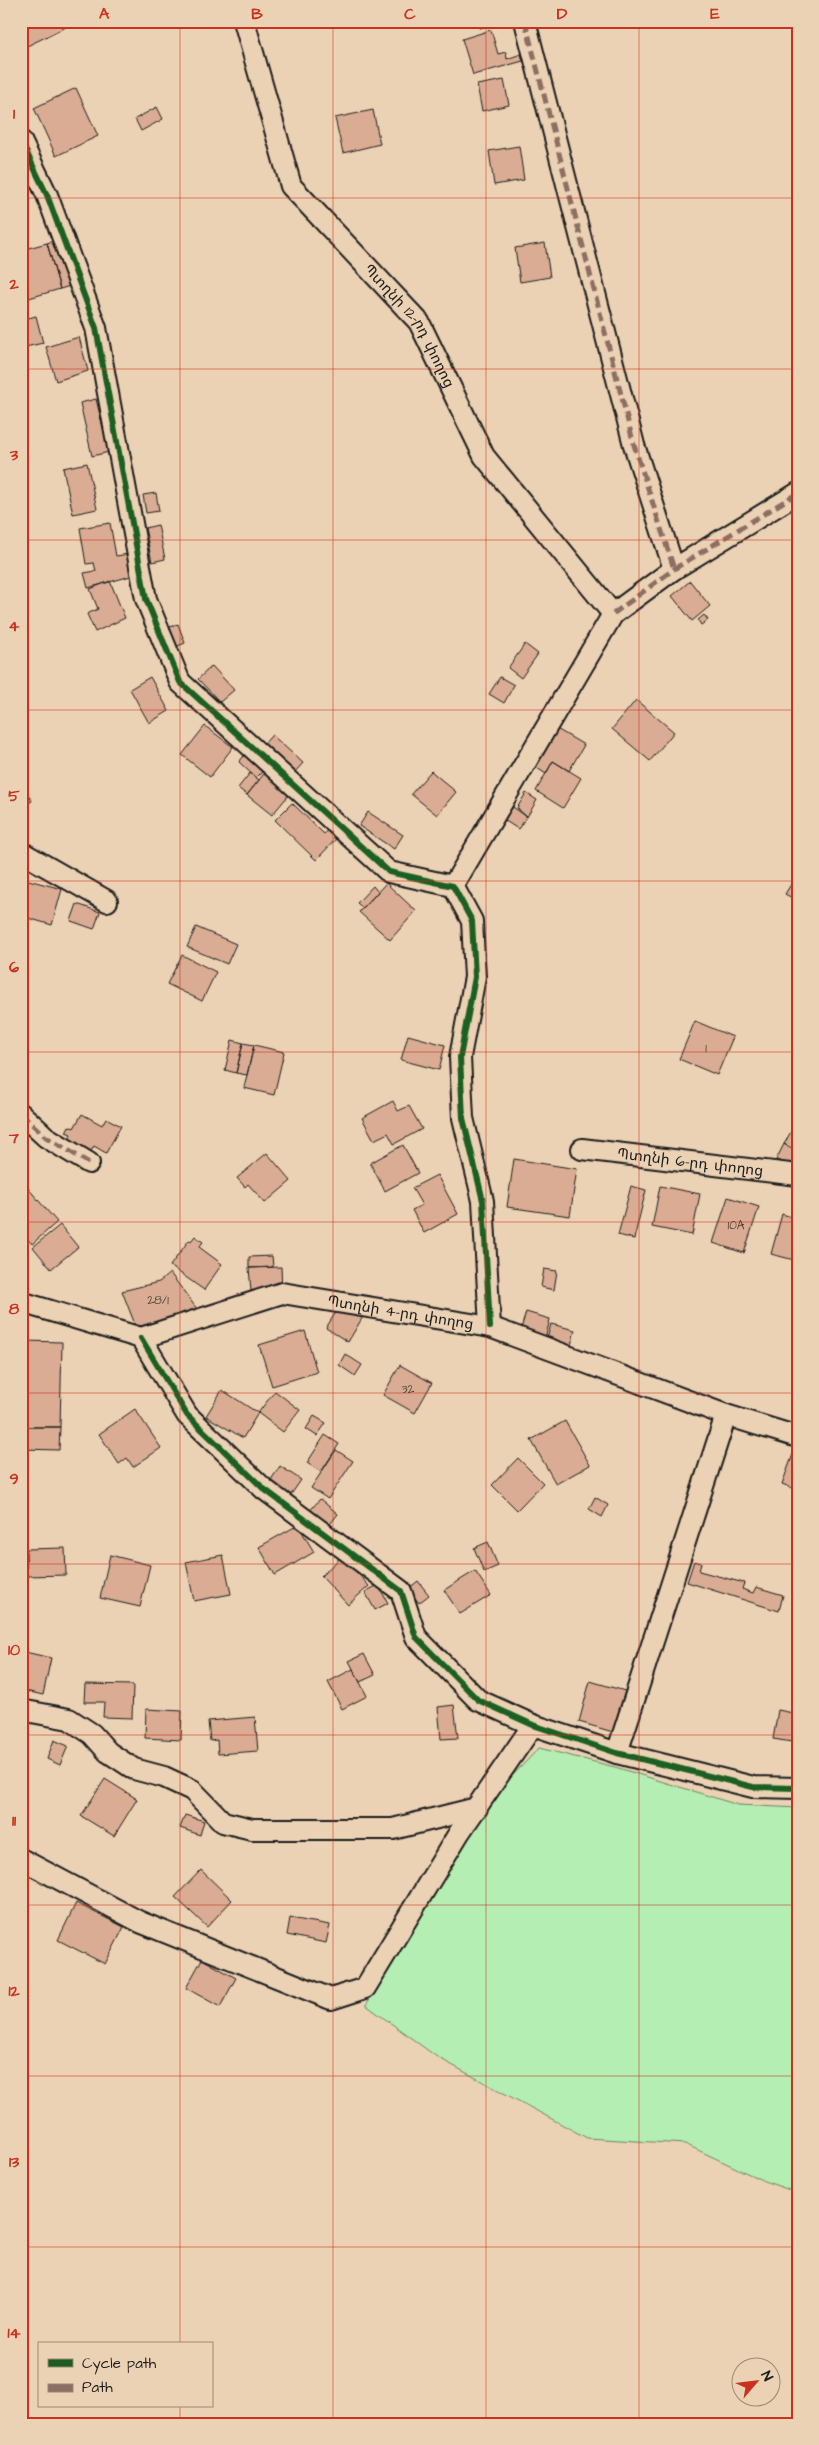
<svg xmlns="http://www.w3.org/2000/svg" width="819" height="2445" font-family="'Architects Daughter','Noto Sans Armenian',sans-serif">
  <rect width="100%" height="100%" fill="#ecd2b4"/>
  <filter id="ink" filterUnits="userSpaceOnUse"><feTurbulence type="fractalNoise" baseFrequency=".02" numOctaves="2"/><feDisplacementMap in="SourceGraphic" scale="10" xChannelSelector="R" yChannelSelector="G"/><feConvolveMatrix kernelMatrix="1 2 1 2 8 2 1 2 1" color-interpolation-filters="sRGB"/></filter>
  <g filter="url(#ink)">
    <path fill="#b4eeb2" stroke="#688567" d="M539,1748L615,1767L738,1805L798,1808V2193L764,2181L685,2144L587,2138L437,2057L366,2005L496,1793Z"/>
    <path fill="#daac93" stroke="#1c1c1c" d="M21,21H73L74,23L21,49Z
      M479,21H507L480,28Z
      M491,30L498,54L506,52L507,59L521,54L523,61L473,75L462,39Z
      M504,80L509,105L482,111L477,85Z
      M76,88L98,136L56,156L34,108Z
      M157,107L163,119L141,131L135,119Z
      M373,110L380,144L343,153L335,118Z
      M519,146L524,180L494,185L489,151Z
      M57,240L70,286L60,289L47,243Z
      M47,243L60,289L29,298L21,271V250Z
      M545,243L550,277L520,282L515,248Z
      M36,316L43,343L21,348V320Z
      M79,337L88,371L56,381L46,347Z
      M96,399L109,452L92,456L80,403Z
      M87,463L97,509L73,514L63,468Z
      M156,493L159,511L146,513L143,495Z
      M110,523L116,556L135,553L138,574L88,588L84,573L96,571L94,563L86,564L80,528Z
      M158,525L165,559L152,562L145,528Z
      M110,581L125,618L95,632L87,614L98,609L90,589Z
      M690,581L710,606L692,621L672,596Z
      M704,615L708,620L701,625L698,620Z
      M178,624L185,643L171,649L164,629Z
      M525,644L538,654L521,678L508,668Z
      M212,666L234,690L220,702L198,679Z
      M150,677L169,711L149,723L130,689Z
      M500,677L514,685L504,703L489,694Z
      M636,700L674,732L650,761L612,729Z
      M205,726L233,747L210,777L182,755Z
      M555,728L584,745L569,771L553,761L546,774L531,764Z
      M272,735L303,763L293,774L262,746Z
      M247,752L265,769L256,778L239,762Z
      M553,761L581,778L563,808L536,791Z
      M267,770L292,791L272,815L247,795Z
      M431,771L456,792L437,815L411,794Z
      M250,773L259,780L247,795L238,788Z
      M21,782L32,801L21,808Z
      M526,793L537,800L527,817L517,808Z
      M292,803L324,834L329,828L338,837L316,860L275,820Z
      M513,807L527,817L518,829L504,820Z
      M368,812L403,835L394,849L359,826Z
      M798,873V901L785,894Z
      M21,878L62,889L52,925L21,916Z
      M386,883L416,911L390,940L359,912Z
      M373,886L378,892L363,908L357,903Z
      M77,904L100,912L94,929L71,921Z
      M196,927L236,944L227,964L187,947Z
      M182,955L216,972L202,1001L167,984Z
      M695,1021L733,1037L717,1075L679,1059Z
      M408,1035L445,1045L439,1070L401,1060Z
      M232,1040L243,1043L236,1073L225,1070Z
      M243,1043L254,1045L247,1075L236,1073Z
      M254,1045L284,1052L274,1095L244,1088Z
      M393,1101L398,1111L409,1106L422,1129L394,1144L388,1133L374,1140L362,1118Z
      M82,1114L102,1125L106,1118L121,1126L106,1153L94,1146L88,1156L66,1144L71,1134L66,1132L69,1126L74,1128Z
      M798,1119V1152L784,1144Z
      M784,1144L798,1152V1167L776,1160Z
      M403,1145L418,1173L385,1191L370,1163Z
      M267,1153L291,1181L265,1203L248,1184L245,1187L237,1178Z
      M514,1159L577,1169L570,1216L507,1207Z
      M437,1175L458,1214L424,1233L412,1210L422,1205L412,1188Z
      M21,1180L57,1222L32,1244L21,1232Z
      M631,1186L646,1190L634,1239L618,1235Z
      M660,1186L700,1194L692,1235L652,1227Z
      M728,1197L759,1207L744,1253L713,1243Z
      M782,1214L798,1219V1261L771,1254Z
      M60,1225L78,1247L51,1269L33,1247Z
      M195,1236L203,1242L199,1247L222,1264L204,1290L170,1266L189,1240L191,1241Z
      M272,1256L273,1267L249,1268V1257Z
      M281,1267L282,1289L251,1291L249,1268Z
      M544,1269L557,1271L554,1290L541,1287Z
      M170,1273L197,1309L189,1315L136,1327L122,1291L159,1282Z
      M336,1312L364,1315L348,1342L326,1328Z
      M526,1312L550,1319L545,1339L520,1332Z
      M551,1324L575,1330L571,1345L547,1339Z
      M305,1331L317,1372L272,1386L259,1345Z
      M24,1341L62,1342L60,1427H22Z
      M345,1354L362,1365L355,1376L339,1365Z
      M400,1365L432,1383L415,1413L383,1395Z
      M222,1390L258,1413L243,1438L206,1416Z
      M275,1391L300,1410L283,1432L258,1413Z
      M135,1409L161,1448L133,1467L127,1458L119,1464L99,1434Z
      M314,1416L326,1423L317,1436L306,1429Z
      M565,1421L590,1465L556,1484L531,1440Z
      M22,1427H60L59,1450L21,1449Z
      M325,1435L339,1444L321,1472L307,1463Z
      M796,1446L798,1447V1490L782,1484Z
      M336,1450L353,1461L328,1499L311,1488Z
      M518,1458L543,1483L517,1510L492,1485Z
      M280,1466L301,1480L290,1496L269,1483Z
      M595,1497L608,1505L602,1517L589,1509Z
      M320,1499L338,1514L327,1528L308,1513Z
      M298,1525L314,1552L275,1575L259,1547Z
      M488,1542L498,1566L484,1572L474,1548Z
      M65,1548L66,1575L27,1576L26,1549Z
      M110,1555L150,1565L140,1607L100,1598Z
      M223,1555L231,1594L194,1601L186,1562Z
      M342,1556L369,1586L348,1605L321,1576Z
      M694,1561L701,1563L699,1571L744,1583L742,1589L753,1593L756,1587L783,1595L779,1611L687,1582Z
      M475,1571L491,1595L460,1614L444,1590Z
      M418,1581L429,1595L419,1603L408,1589Z
      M378,1585L388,1603L375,1610L365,1592Z
      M21,1651L51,1658L43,1695L21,1690Z
      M364,1654L375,1675L360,1682L349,1661Z
      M353,1669L367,1696L342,1709L328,1682Z
      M590,1681L625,1691L613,1732L579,1722Z
      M85,1684L133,1685L132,1718L103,1717L104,1702H84Z
      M454,1705L458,1738L441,1739L438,1707Z
      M146,1709L182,1711L181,1740L145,1738Z
      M778,1710L798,1714V1743L773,1739Z
      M255,1717L258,1751L218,1754L217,1740L210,1741L208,1721Z
      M54,1740L68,1746L60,1765L47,1759Z
      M105,1779L137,1799L114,1836L81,1816Z
      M185,1815L204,1821L200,1835L180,1828Z
      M201,1870L232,1900L207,1927L175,1897Z
      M21,1889L28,1891L21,1910Z
      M76,1903L124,1927L105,1964L58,1940Z
      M290,1918L330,1925L326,1943L287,1935Z
      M202,1959L236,1978L220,2007L186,1988Z"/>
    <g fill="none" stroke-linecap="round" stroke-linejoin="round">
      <defs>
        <g id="minor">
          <path id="s1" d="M244,21L291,186L419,322L484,456L613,614"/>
          <path d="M525,21L634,445L674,569"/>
          <path d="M21,141L47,195L96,328L146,599L180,682L389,872L453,886L472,921L475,977L460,1057L463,1118L483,1201L490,1327"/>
          <path d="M21,852L107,901"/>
          <path d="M453,886L613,614L674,569L798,493"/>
          <path d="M21,1114L46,1137L89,1163"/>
          <path id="s2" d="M582,1149L798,1175"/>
          <path d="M21,1302L141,1338"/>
          <path d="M141,1338L187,1415L264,1489L401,1591L416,1637L478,1700L533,1725L617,1753L753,1787L798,1788"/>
          <path id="s3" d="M141,1338L282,1293L490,1327L726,1415L798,1437"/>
          <path d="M21,1710L69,1719L92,1734L108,1752L134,1769L164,1777L192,1790L223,1822L252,1829H393L477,1808"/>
          <path d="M617,1753L726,1415"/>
          <path d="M21,1859L140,1922L331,1999L365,1988L459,1833L533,1725"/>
        </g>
      </defs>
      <use href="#minor" stroke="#1c1c1c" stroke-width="24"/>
      <use href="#minor" stroke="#ecd2b4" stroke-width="20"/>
      <path stroke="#8d6e63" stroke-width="5" stroke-dasharray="10 5" stroke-linecap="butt" d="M525,21L634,445L674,569
        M613,614L674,569L798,493
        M21,1114L46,1137L89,1163"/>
      <defs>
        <path id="cycleway" d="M21,141L47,195L96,328L146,599L180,682L389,872L453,886L472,921L475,977L460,1057L463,1118L483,1201L490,1327
          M141,1338L187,1415L264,1489L401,1591L416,1637L478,1700L533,1725L617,1753L753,1787L798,1788"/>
      </defs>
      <use href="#cycleway" stroke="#ecd2b4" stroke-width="9"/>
      <use href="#cycleway" stroke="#1b5e20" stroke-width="6"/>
    </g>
  </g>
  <path fill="none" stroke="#c8321e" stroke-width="1" stroke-opacity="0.55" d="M180,21V2344M333,21V2424M486,21V2424M639,21V2424M21,198H798M21,369H798M21,540H798M21,710H798M21,881H798M21,1052H798M21,1222H798M21,1393H798M21,1564H798M21,1735H798M21,1905H798M21,2076H798M21,2247H798M180,2406V2424"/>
  <g text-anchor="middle" stroke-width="4.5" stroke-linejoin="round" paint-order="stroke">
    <g font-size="12" fill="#4c403a">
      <text x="706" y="1052">1</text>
      <text x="736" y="1229">10A</text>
      <text x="158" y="1304">28/1</text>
      <text x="408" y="1393">32</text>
    </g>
    <g font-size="15" fill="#1c1c1c" stroke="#ecd2b4">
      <text dy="5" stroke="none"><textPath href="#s1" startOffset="356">Պտղնի 12-րդ փողոց</textPath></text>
      <text dy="5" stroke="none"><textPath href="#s2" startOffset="109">Պտղնի 6-րդ փողոց</textPath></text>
      <text dy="5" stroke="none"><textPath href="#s3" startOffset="268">Պտղնի 4-րդ փողոց</textPath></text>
    </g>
  </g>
  <rect width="819" height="2445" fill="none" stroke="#ecd2b4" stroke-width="55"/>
  <rect x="38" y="2342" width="175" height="65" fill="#ecd2b4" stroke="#998977"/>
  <rect x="48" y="2359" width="25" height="8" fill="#1b5e20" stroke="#998977"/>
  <text x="82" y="2368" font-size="15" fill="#1c1c1c">Cycle path</text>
  <rect x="48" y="2384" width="25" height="8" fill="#8d6e63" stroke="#998977"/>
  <text x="82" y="2392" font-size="15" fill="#1c1c1c">Path</text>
  <g transform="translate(756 2382) rotate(62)"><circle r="24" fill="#ecd2b4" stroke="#998977"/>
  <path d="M0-4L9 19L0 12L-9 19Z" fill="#c8321e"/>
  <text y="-8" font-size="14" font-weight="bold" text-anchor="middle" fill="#1c1c1c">N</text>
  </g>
  <rect x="28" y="28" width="764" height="2390" fill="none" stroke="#c8321e" stroke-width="2"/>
  <g font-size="16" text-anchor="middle" font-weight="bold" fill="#c8321e">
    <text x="104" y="19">A</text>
    <text x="257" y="19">B</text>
    <text x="410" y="19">C</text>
    <text x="562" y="19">D</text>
    <text x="715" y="19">E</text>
    <text x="14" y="119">1</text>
    <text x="14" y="289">2</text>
    <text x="14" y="460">3</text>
    <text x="14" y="631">4</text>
    <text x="14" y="801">5</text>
    <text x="14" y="972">6</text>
    <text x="14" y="1143">7</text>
    <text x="14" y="1314">8</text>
    <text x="14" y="1484">9</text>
    <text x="14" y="1655">10</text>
    <text x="14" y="1826">11</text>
    <text x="14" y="1996">12</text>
    <text x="14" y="2167">13</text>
    <text x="14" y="2338">14</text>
  </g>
</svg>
